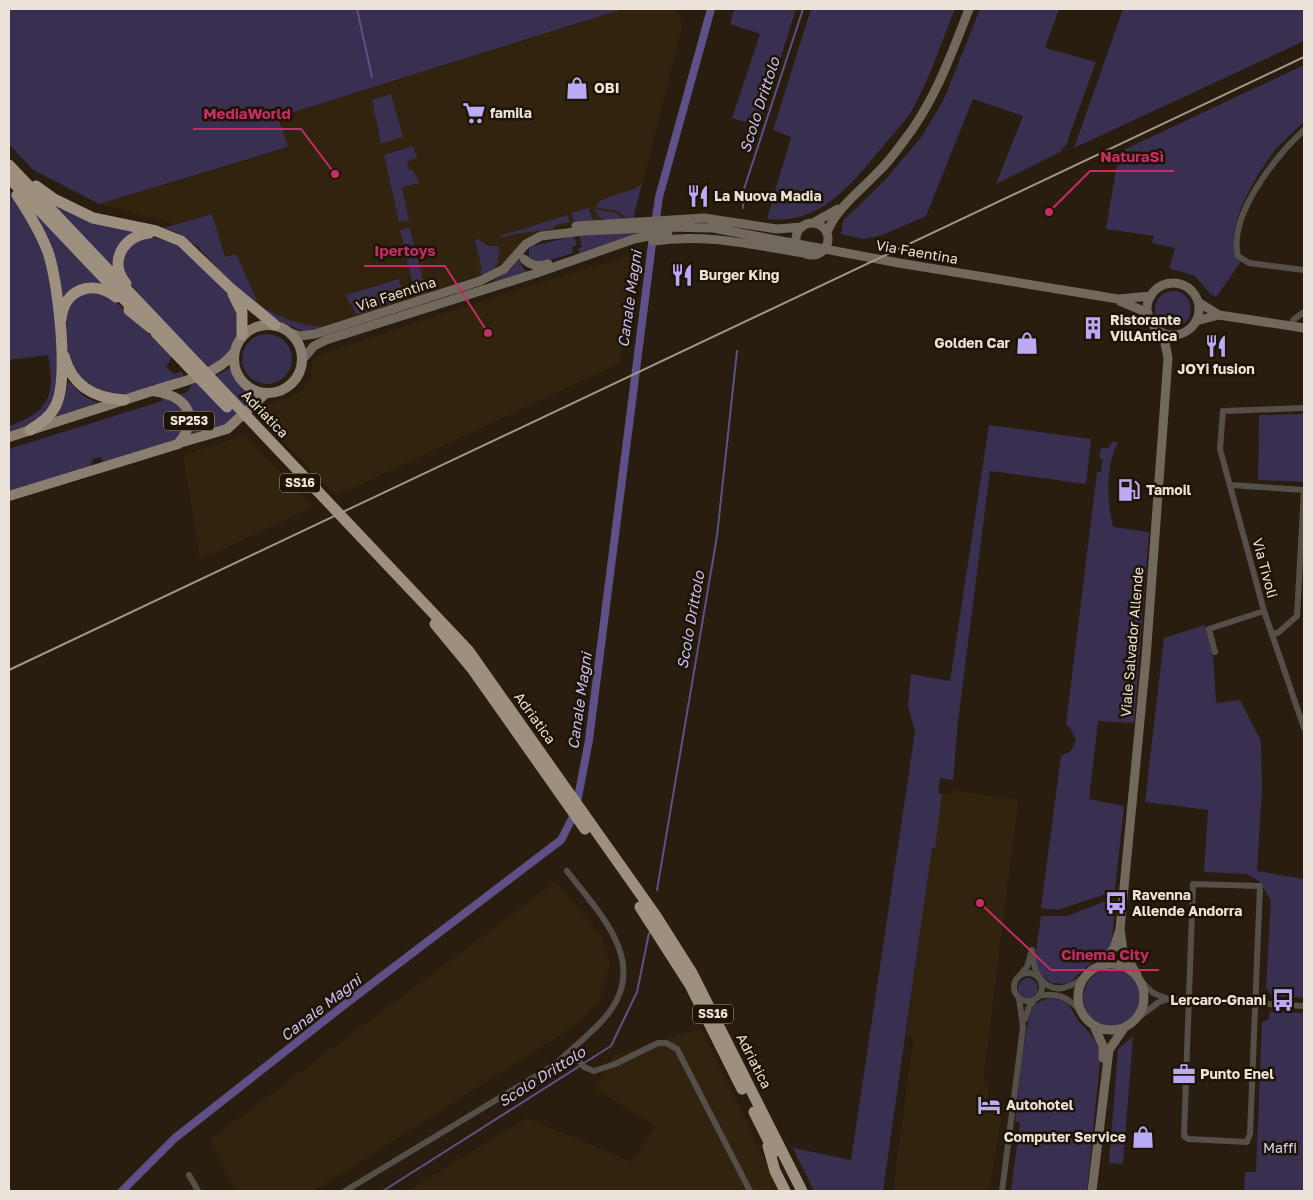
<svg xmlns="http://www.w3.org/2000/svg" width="1313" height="1200" font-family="'Golos Text',sans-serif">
  <rect width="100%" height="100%" fill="#281d0e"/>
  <path fill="#32230e" d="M623,9H673L680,17L682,27L633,221H606L562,226L526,239L505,264L482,278L324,327L302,325L284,319L255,302L257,300L236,254L225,257L211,214L175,224L99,204L288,148L278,117Z
    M632,255L620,363L336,496L258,415L264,406L302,392L310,378L312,365L318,356L333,350L519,289Z
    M245,435L313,507L200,560L183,455Z
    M952,790L1018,800L983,1085L988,1086L989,1109L1002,1111L990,1191H893L913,1038L906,1036L938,793L951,795Z
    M556,881L601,936L610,963L600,999L579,1023L314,1191H235L210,1140Z
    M701,1028L780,1191H407L527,1118L632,1162L655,1126L595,1088L614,1055Z"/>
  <path fill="#382f51" d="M9,9H623L278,117L288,147L99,204L32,169L9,144Z
    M734,9H796L759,126L732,118L760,34L730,24Z
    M811,9H955C941,43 930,78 912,110C904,123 893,134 883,146C853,183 820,226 767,219L791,137L773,130Z
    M980,9H1059L1045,48L1096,62L1066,145L1060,152L996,184L1023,116L973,99L926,216L880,236L863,239L841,234L843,221L885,180L922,136L944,99Z
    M1123,9H1304V41L1074,148Z
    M1304,65V122C1295,131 1285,139 1277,148C1258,170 1217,237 1241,262L1216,297L1210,294L1195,276L1169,268L1175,248L1152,243L1154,236L1106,229L1119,152Z
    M391,94L403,137L381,144L372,100Z
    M413,146L417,158L407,161L409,170H413L419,183L402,187L409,220L399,222L384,155Z
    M642,183L633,219L627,218L617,211L595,207C605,192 629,196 642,183Z
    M9,189C23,210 38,235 46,260C53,283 63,371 56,393C54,399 48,411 43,416C35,425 20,428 9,431V426C49,412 56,396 48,355L9,360Z
    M42,196L134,231L117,273Z
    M589,208L593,222L574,221L571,213Z
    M594,209L617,213L626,221C612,221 600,224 594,209Z
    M33,210L105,285L61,301Z
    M212,214L225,257L236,254L257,300L255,302C278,317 297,325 324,327L304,332L273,318L232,284L198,247L176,232L163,228Z
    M567,215L570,222L555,225L553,229L515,234L500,238V236Z
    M410,228L414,245L404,247L400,230Z
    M647,231L579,253L578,249L582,247L579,235Z
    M149,236L176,244L229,294L237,307L238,334L228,354L209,370L169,329L124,276L121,257L124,250Z
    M574,236L577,245L572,247L573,253L538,264L529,259V249L532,246Z
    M478,239L488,246H498L500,255L497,259L499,262L492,271L484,276L478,271L482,269L475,240Z
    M415,248L425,287H430L427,293L416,298L405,250Z
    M519,259L522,267L527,272L492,282L512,268Z
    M399,279L403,294L400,301L357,315C354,308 349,303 346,295Z
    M87,290L110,296L172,357L166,367L174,374L181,371L184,375C169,383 126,399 111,396C67,386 61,340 68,303Z
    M1155 309a18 18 0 1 1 36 0a18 18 0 1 1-36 0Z
    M242 359a25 25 0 1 1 50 0a25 25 0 1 1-50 0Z
    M230,368L239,386L255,395L224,425L189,435C198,418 191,408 179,395L187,392L192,384L210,379Z
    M68,381L84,396L98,403L55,417L62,405Z
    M161,398H169L181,406L187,425L175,440L104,462L100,457L93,459L90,467L9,492V449L162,401Z
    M1304,414V482L1258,480L1259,415Z
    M989,425L1091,439L1086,484L990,471L958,721L953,780L940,778L938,793L942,794L935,848H932L883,1191H814L793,1148L851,1160L915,732L908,706L911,674L950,681Z
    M1113,442H1118C1105,468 1107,500 1113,527L1149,532L1134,723L1098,721L1089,799L1124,806L1115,891L1058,910L1041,908L1061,756L1070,752L1076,741L1071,729L1066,724L1097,472H1101L1103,459L1099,458L1101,448H1108Z
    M1205,625L1213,653L1216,703L1240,700L1261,741L1262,788L1257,871L1304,879V998L1272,996L1266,987L1271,901L1260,882L1247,874L1204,872L1208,810L1145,802L1164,638Z
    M1108,900H1116L1111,947L1100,959L1090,964L1068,984L1051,983L1041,975L1035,959L1041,916H1067Z
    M1083 998a29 29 0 1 1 58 0a29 29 0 1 1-58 0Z
    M1018 988a10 10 0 1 1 20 0a10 10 0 1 1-20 0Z
    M1050,998C1072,1000 1068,1007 1079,1021C1093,1038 1099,1038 1100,1062L1087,1191H1011L1020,1122H1015C1017,1103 1025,1017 1033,1007C1038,1001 1043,1000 1050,998Z
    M1270,1011L1304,1013V1191H1244L1245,1172H1256L1262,1022L1268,1020Z
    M1133,1036L1123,1164L1109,1163L1118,1049Z"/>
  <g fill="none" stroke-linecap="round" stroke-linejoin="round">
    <path stroke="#5f5188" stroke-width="2" d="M357,9L372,77
      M743,208L744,189L803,9
      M657,890L717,536L737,351
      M383,1191L611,1046L637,992L649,933"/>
    <path stroke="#5f5188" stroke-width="8" d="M655,225L659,197L711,9
      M122,1191L175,1138L348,1002L561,840L575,813L589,740L653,236"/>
    <path stroke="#544f48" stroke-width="6" d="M1304,130C1276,156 1228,215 1238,256L1249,263L1304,270
      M1292,327L1293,320L1304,312
      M1304,408L1223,411L1220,449L1264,611L1304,728
      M1231,485L1304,490
      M1273,635L1279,632L1297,616L1304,490
      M1215,652L1209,629L1264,611
      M567,871C599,913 650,962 607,1015C597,1028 583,1039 571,1050
      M1193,884L1260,886L1250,1134L1247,1142L1188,1139L1184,1136Z
      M1032,950C1034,984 1054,1001 1084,977
      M1014 987a14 14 0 1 1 28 0a14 14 0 1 1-28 0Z
      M1020,975L1027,967L1031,953
      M1143,983L1153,993L1168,999L1304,1006
      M1038,996C1057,992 1067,997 1080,1010
      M1139,1017L1159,1002L1168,999
      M1025,1019L1029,1007L1035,999
      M189,1175L198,1191
      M345,1191L554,1065L571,1050L584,1067L594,1071L615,1064L658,1043H666L677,1049L750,1191
      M1002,1191L1023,1027L1019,998"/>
    <path stroke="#72695e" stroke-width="9" d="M813,223L838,209
      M796 239a16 16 0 1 1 32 0a16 16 0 1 1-32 0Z
      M576,226L704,218L777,229L802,227
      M827,232C837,208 858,193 876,174C886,165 895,153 903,142C934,103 951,55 969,9
      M653,241C705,233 753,245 803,253
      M524,259C531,266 538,267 548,264
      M1147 309a26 26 0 1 1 52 0a26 26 0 1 1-52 0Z
      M1120,301L1148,313
      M1198,302L1219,315
      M1196,321L1219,315L1304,328
      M291,333L300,336L315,334L480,281L504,269L526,244L541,236L584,231L668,227L713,228L899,263L1118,299L1151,296
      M302,360L314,346L326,340L537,273L634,239L668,232
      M1078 997a33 33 0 1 1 66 0a33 33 0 1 1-66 0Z
      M1100,965L1114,948L1119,932
      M1137,975L1123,951L1120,929L1146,658L1168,358L1163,333
      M1094,1026L1103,1046V1058
      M1092,1191L1109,1050L1124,1028"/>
    <path stroke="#897e6f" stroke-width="10" d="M234 359a34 34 0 1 1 68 0a34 34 0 1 1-68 0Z
      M156,390C182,381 215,376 233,354
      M9,437L152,391C185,395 202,415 178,444L9,496
      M179,443L227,429L266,393"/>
    <path stroke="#9e907e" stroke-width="11" d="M9,165L468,650L656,916L692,973L802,1191
      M9,178L137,313
      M36,186L54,199L93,218L156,231L181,241L230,288L275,325
      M17,195C29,213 40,231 48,252C58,281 70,380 55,407C50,417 40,424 30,430
      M126,284C108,262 123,236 149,233
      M233,294L242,312V335
      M129,310L151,328
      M61,319C64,289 93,279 116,297
      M156,333L227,407
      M64,356C72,386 94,398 124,400
      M435,624L473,670L585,829
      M640,907L690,985L742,1089
      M754,1112L774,1152
      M768,1146L775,1171L785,1191"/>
    <path stroke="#9f958a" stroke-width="2" d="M9,670L1304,57"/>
  </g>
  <defs>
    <symbol id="shop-bare" viewBox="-9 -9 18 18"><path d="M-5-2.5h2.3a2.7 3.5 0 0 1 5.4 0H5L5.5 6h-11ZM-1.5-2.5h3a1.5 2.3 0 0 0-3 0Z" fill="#bbaaf6" stroke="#1e1406" stroke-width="2.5" paint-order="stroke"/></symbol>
    <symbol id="supermarket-bare" viewBox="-9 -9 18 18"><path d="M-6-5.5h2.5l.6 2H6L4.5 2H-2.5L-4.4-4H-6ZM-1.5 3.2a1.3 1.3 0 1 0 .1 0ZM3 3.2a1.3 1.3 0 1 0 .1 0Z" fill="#bbaaf6" stroke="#1e1406" stroke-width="2.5" paint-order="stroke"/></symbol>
    <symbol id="restaurant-bare" viewBox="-9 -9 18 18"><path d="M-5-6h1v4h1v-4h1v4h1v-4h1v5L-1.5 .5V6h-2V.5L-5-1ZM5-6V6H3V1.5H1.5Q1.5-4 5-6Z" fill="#bbaaf6" stroke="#1e1406" stroke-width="2.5" paint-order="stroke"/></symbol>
    <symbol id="building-bare" viewBox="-9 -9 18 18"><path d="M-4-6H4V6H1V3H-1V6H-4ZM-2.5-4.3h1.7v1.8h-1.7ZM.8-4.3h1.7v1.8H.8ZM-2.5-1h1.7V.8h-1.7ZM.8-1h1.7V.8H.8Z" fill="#bbaaf6" stroke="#1e1406" stroke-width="2.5" paint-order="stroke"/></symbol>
    <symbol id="fuel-bare" viewBox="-9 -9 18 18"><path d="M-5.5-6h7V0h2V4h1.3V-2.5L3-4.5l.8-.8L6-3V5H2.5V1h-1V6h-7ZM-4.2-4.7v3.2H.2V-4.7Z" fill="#bbaaf6" stroke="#1e1406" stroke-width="2.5" paint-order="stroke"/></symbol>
    <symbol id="bus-bare" viewBox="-9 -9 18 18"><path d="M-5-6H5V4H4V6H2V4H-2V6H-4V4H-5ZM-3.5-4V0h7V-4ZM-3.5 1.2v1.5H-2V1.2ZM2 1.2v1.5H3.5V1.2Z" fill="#bbaaf6" stroke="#1e1406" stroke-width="2.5" paint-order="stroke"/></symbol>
    <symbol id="office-bare" viewBox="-9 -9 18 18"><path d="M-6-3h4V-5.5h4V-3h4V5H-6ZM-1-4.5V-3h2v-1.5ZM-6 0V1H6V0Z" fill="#bbaaf6" stroke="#1e1406" stroke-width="2.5" paint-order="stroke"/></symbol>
    <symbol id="hotel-bare" viewBox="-9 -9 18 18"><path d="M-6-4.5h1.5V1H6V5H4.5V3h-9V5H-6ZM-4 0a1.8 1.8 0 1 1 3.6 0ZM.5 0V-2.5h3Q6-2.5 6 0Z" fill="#bbaaf6" stroke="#1e1406" stroke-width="2.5" paint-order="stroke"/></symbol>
  </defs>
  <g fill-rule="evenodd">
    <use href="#shop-bare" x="561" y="72" width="32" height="32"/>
    <use href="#supermarket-bare" x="458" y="97" width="32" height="32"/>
    <use href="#restaurant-bare" x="682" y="180" width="32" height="32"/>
    <use href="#restaurant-bare" x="666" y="259" width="32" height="32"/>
    <use href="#building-bare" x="1077" y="312" width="32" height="32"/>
    <use href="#shop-bare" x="1011" y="327" width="32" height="32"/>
    <use href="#restaurant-bare" x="1200" y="330" width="32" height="32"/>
    <use href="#fuel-bare" x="1113" y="474" width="32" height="32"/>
    <use href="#bus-bare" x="1100" y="887" width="32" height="32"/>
    <use href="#bus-bare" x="1267" y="984" width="32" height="32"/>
    <use href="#office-bare" x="1168" y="1058" width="32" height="32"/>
    <use href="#hotel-bare" x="973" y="1089" width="32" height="32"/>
    <use href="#shop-bare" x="1127" y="1121" width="32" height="32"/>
  </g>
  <g text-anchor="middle" stroke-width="5" stroke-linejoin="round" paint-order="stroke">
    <g fill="#1e1406" stroke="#aea59a" stroke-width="1">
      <rect x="164" y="411.5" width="50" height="19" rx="4"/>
      <rect x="280" y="473.5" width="40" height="19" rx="4"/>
      <rect x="693" y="1004.5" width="40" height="19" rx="4"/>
    </g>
    <g font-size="12" font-weight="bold" fill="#ebe3da">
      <text x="189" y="425">SP253</text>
      <text x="300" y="487">SS16</text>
      <text x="713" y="1018">SS16</text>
    </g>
    <g font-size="14" font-weight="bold" fill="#ebe3da" stroke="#1e1406" text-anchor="start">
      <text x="594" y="93">OBI</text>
      <text x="490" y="118">famila</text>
      <text x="714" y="201">La Nuova Madia</text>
      <text x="699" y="280">Burger King</text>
      <text x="1110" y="325">Ristorante<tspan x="1110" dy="16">VillAntica</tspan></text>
      <text x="1010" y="348" text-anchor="end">Golden Car</text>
      <text x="1216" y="374" text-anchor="middle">JOYi fusion</text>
      <text x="1146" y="495">Tamoil</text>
      <text x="1132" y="900">Ravenna<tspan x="1132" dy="16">Allende Andorra</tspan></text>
      <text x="1266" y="1005" text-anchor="end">Lercaro-Gnani</text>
      <text x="1200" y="1079">Punto Enel</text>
      <text x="1006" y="1110">Autohotel</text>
      <text x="1126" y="1142" text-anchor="end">Computer Service</text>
    </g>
    <g font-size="14" fill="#ebe3da" stroke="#1e1406">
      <text transform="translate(917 252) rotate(10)" y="5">Via Faentina</text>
      <text transform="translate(396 294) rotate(-18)" y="5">Via Faentina</text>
      <text transform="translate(265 414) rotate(46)" y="5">Adriatica</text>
      <text transform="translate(1265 568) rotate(75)" y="5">Via Tivoli</text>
      <text transform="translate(1132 642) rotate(-85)" y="5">Viale Salvador Allende</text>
      <text transform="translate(535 718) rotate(54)" y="5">Adriatica</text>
      <text transform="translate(754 1061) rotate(63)" y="5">Adriatica</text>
    </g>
    <g font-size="14" fill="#d9d2f4" stroke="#1e1406">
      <text x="1280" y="1153">Maffi</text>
    </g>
    <g font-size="15" font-style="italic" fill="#cac0f2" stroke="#1e1406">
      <text transform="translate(760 105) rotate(-72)" y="5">Scolo Drittolo</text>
      <text transform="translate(630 299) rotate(-82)" y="5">Canale Magni</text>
      <text transform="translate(691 620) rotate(-80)" y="5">Scolo Drittolo</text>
      <text transform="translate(580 701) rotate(-82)" y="5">Canale Magni</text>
      <text transform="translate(321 1008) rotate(-38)" y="5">Canale Magni</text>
      <text transform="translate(542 1077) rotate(-32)" y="5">Scolo Drittolo</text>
    </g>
  </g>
  <path fill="none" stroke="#c62c68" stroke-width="2" d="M335 174L301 129H193M1049 212L1090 171H1174M488 333L445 266H364M980 903L1051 970H1159"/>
  <g fill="#c62c68" stroke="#1e1406" stroke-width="2">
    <circle cx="335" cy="174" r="5"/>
    <circle cx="1049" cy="212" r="5"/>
    <circle cx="488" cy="333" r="5"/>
    <circle cx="980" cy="903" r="5"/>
  </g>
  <g font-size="15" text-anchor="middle" font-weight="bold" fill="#c62c68" stroke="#1e1406" stroke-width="5" stroke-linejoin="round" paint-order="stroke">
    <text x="247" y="119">MediaWorld</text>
    <text x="1132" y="162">NaturaSì</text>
    <text x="405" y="256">Ipertoys</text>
    <text x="1105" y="960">Cinema City</text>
  </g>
  <rect width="1313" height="1200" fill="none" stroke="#ebe3da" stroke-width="20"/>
</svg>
